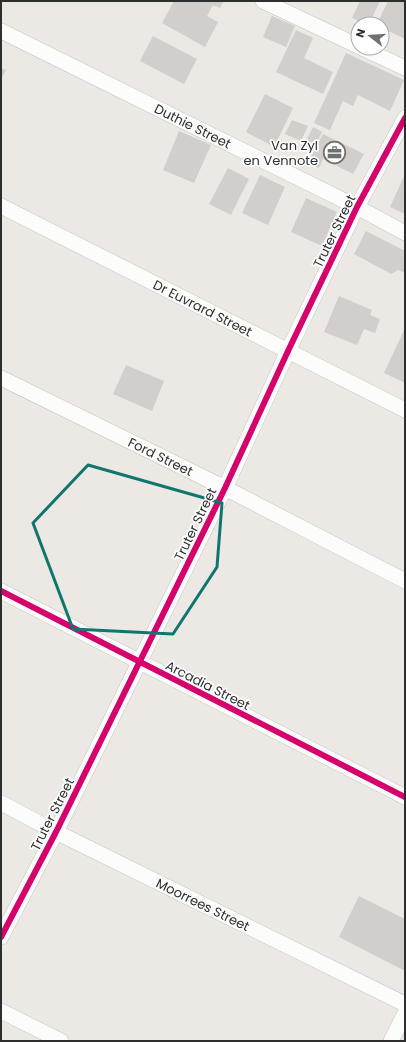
<svg xmlns="http://www.w3.org/2000/svg" width="406" height="1042" font-family="Poppins,sans-serif">
  <rect width="100%" height="100%" fill="#ece8e4"/>
  <path fill="#d1cecb" d="M174,1H224L220,8L213,5L207,16L218,22L205,47L162,23Z
    M360,1H380L369,24H364L352,18Z
    M388,1H405V39L382,28V24H377Z
    M272,16L295,26L286,47L263,37Z
    M296,30L313,38L304,58L333,72L323,94L276,72Z
    M153,36L197,59L184,84L140,61Z
    M346,53L404,80L390,111L358,95L353,106L343,101L330,130L314,123Z
    M1,68L6,70L1,80Z
    M265,94L293,108L274,147L246,132Z
    M292,120L308,126L301,141L285,134Z
    M313,127L322,132L313,150L304,145Z
    M179,131L211,145L194,183L163,170Z
    M323,134L364,154L353,174L323,159L319,168L308,163Z
    M228,168L249,179L231,215L209,204Z
    M405,174V214L390,207Z
    M260,175L285,187L268,225L242,213Z
    M306,198L337,212L322,246L291,232Z
    M366,231L405,251V273L398,270L391,274L354,254Z
    M339,296L372,310L370,315L380,319L375,333L364,329L357,345L324,332Z
    M405,328V383L384,373Z
    M126,365L164,381L152,411L113,394Z
    M359,896L405,919V971L339,937Z"/>
  <g fill="none" stroke-linecap="round" stroke-linejoin="round">
    <defs>
      <g id="minor">
        <path d="M263,1L358,46"/>
        <path id="s1" d="M1,31L357,207L405,233"/>
        <path d="M362,48L405,68"/>
        <path id="s2" d="M1,206L405,410"/>
        <path id="s3" d="M1,378L225,488L405,581"/>
        <path d="M1,591L405,797"/>
        <path id="s4" d="M1,803L56,832L405,1004"/>
        <path d="M1,937L56,832L225,488L288,351L357,207L405,118"/>
        <path d="M1,1011L61,1041"/>
        <path d="M391,1041L405,1013"/>
      </g>
    </defs>
    <use href="#minor" stroke="#c5c4c5" stroke-width="16"/>
    <use href="#minor" stroke="#fcfcfb" stroke-width="15"/>
    <defs>
      <path id="cycleway" d="M1,591L405,797
        M1,937L56,832L225,488L288,351L357,207L405,118"/>
    </defs>
    <use href="#cycleway" stroke="#fff" stroke-width="8"/>
    <use href="#cycleway" stroke="#d6006c" stroke-width="6"/>
  </g>
  <path fill="none" stroke="#0f766e" stroke-width="3" stroke-linejoin="round" d="M88,465L222,503L217,567L173,634L73,629L33,523Z"/>
  <defs>
    <symbol id="office-ring" viewBox="-11 -11 22 22"><circle r="9.5" fill="#fff" stroke="#706f6e" stroke-width="1.5"/><path d="M-6-3h4V-5.5h4V-3h4V5H-6ZM-1-4.5V-3h2v-1.5ZM-6 0V1H6V0Z" fill="#706f6e"/></symbol>
  </defs>
  <g fill-rule="evenodd">
    <use href="#office-ring" x="322" y="140" width="25" height="25"/>
  </g>
  <g text-anchor="middle" stroke-width="3.5" stroke-linejoin="round" paint-order="stroke">
    <g font-size="13" fill="#2e2e2e" stroke="#fff">
      <text dy="5" stroke="none"><textPath href="#s1" startOffset="214">Duthie Street</textPath></text>
      <text transform="translate(334 231) rotate(-64)" y="5">Truter Street</text>
      <text dy="5" stroke="none"><textPath href="#s2" startOffset="226">Dr Euvrard Street</textPath></text>
      <text dy="5" stroke="none"><textPath href="#s3" startOffset="178">Ford Street</textPath></text>
      <text transform="translate(195 524) rotate(-64)" y="5">Truter Street</text>
      <text transform="translate(208 685) rotate(27)" y="5">Arcadia Street</text>
      <text transform="translate(52 814) rotate(-63)" y="5">Truter Street</text>
      <text dy="5" stroke="none"><textPath href="#s4" startOffset="226">Moorrees Street</textPath></text>
    </g>
    <g font-size="13" fill="#2e2e2e" stroke="#fff" text-anchor="end">
      <text x="318" y="150">Van Zyl<tspan x="318" dy="15">en Vennote</tspan></text>
    </g>
  </g>
  <rect width="406" height="1042" fill="none" stroke="#2e2e2e" stroke-width="4"/>
  <g transform="translate(370 36) rotate(287)"><circle r="19" fill="#ffffff" stroke="#ababab"/>
  <path d="M0-3L7 15L0 10L-7 15Z" fill="#706f6e"/>
  <text y="-6" font-size="11" font-weight="bold" text-anchor="middle" fill="#2e2e2e">N</text>
  </g>
</svg>
